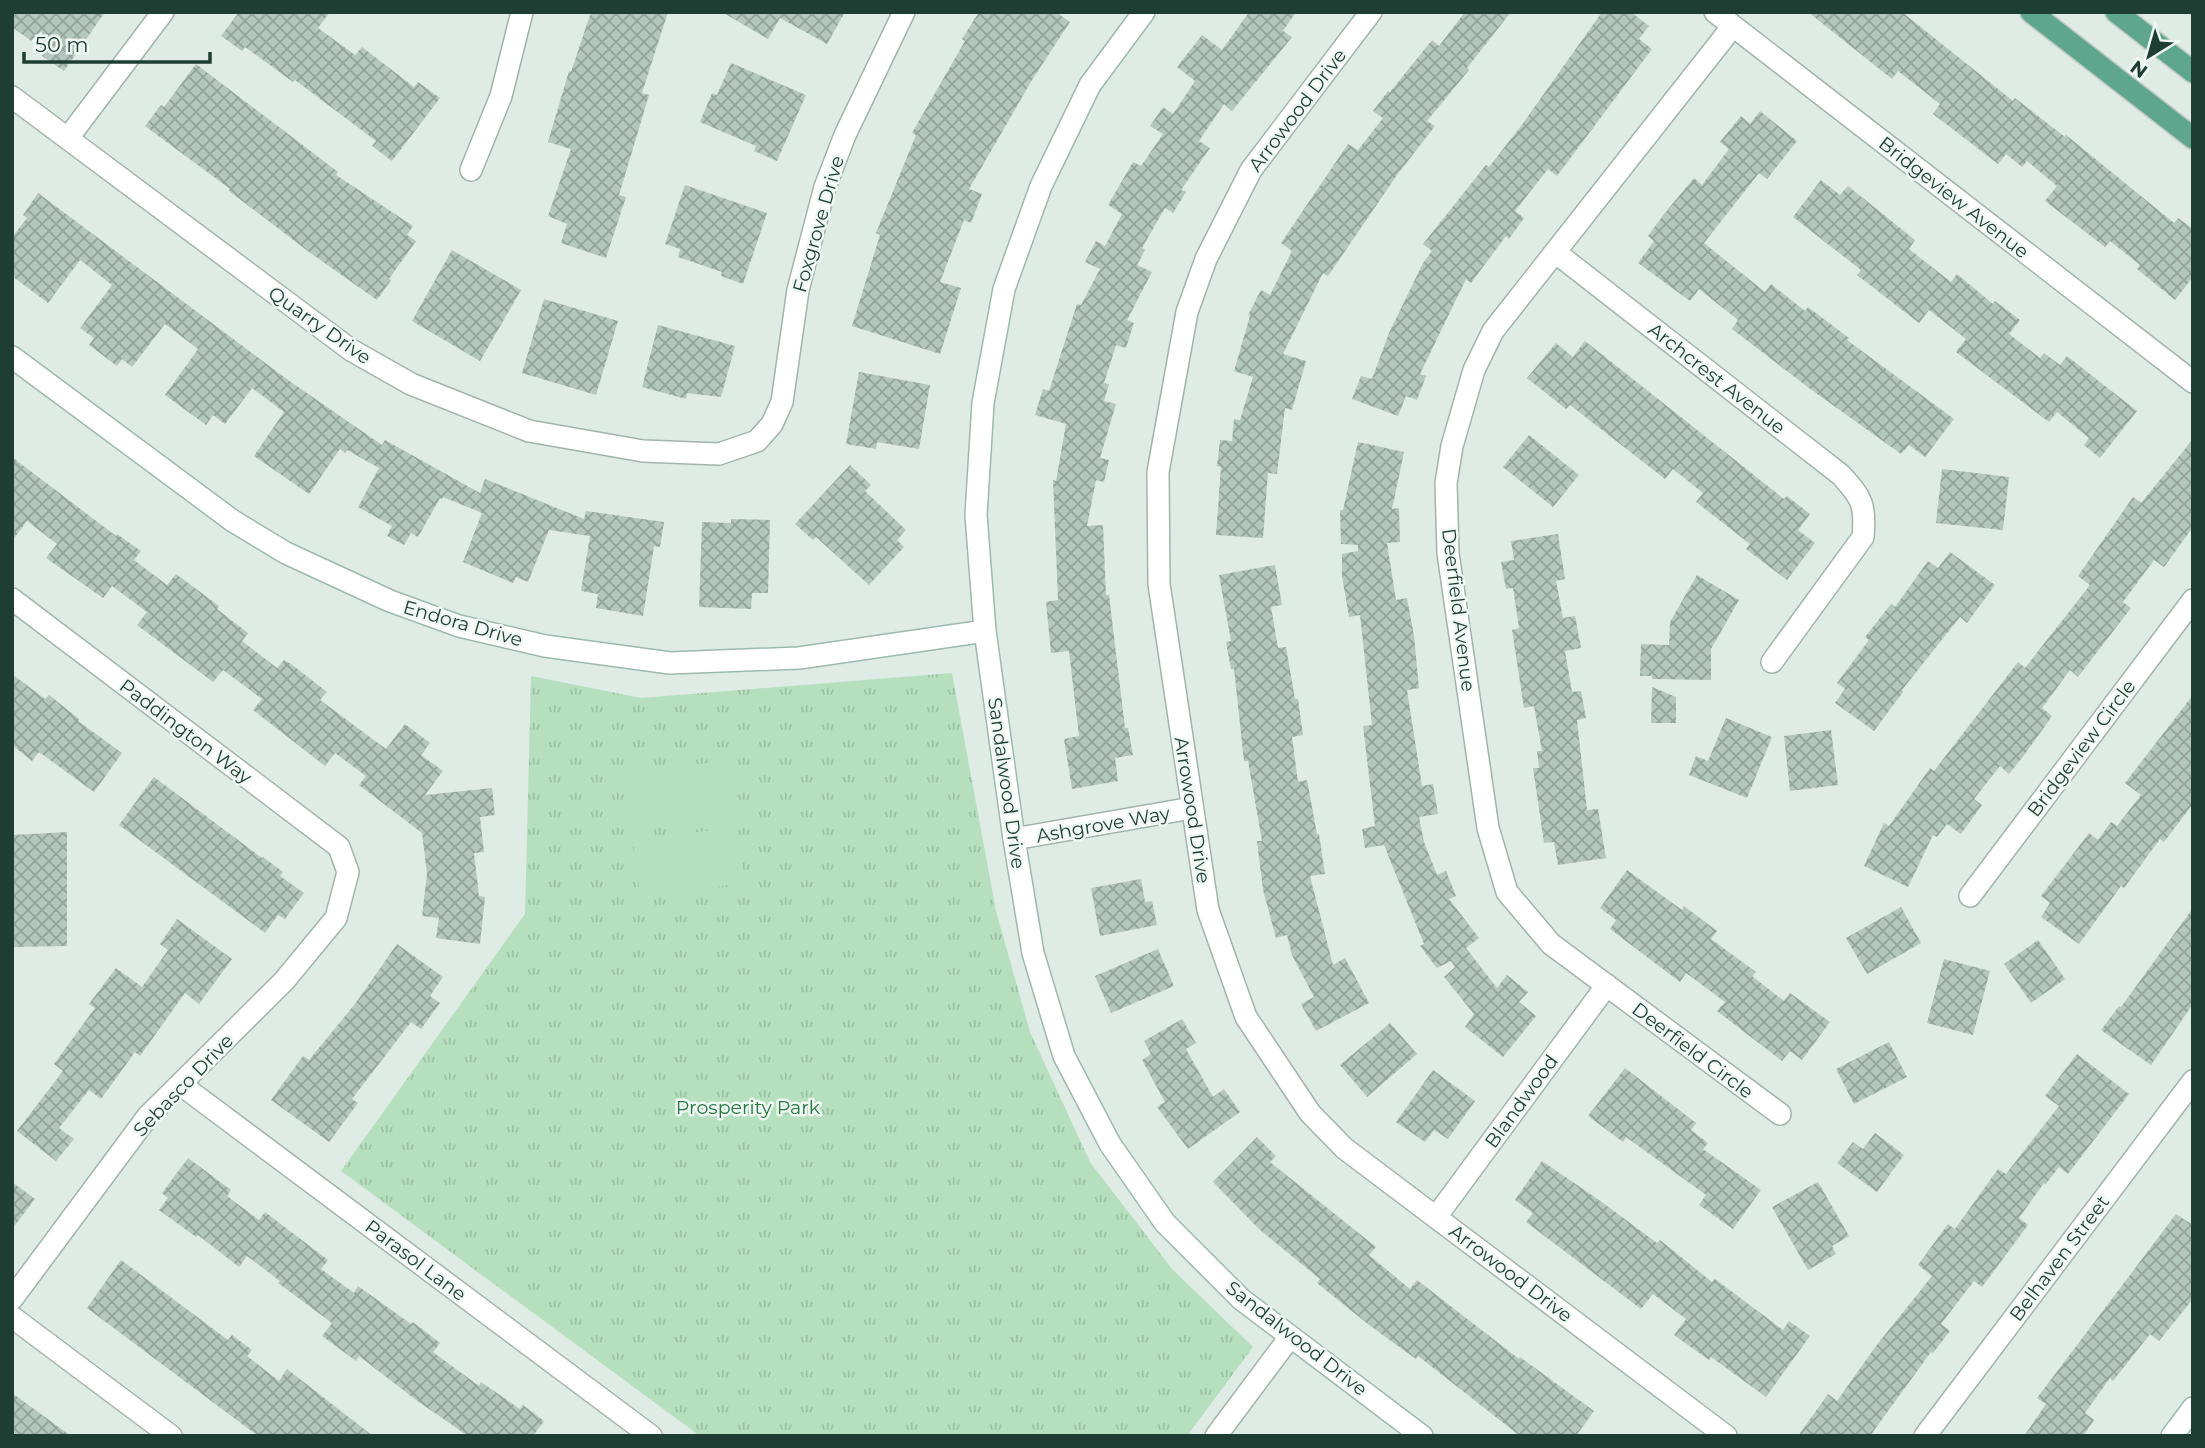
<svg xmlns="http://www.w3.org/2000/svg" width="2205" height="1448" font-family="Montserrat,sans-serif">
  <defs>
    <pattern id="park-tufts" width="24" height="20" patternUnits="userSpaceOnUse" patternTransform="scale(1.75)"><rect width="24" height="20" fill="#b6dfbe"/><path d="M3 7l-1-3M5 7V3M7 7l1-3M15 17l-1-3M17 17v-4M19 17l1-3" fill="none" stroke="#9cc0a4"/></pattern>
    <pattern id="building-cross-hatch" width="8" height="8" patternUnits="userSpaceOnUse" patternTransform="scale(1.75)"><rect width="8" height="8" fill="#b4c7be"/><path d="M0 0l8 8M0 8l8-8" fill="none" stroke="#92a39b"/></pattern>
  </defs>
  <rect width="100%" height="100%" fill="#dfece5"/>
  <path fill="url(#park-tufts)" d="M952,673L996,911L1030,1032L1090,1162L1172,1269L1253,1347L1187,1436H700L341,1171L525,914L531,676L641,698Z"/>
  <path fill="#b6dfbe" d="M729,760L737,816L633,831L624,774Z
    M738,826L745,883L640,896L633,842Z"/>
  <path fill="url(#building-cross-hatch)" d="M12,12H105L64,71L42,56L45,51L12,27Z
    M239,12H330L318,28L355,55L362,47L414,87L418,82L440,98L392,161L372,146L376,141L295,80L293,82L245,47L242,51L221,36Z
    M591,12H668L642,93L649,95L619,195L626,197L606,258L561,243L567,224L548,216L571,149L548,142L569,71L571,72Z
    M722,12H845L827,44L780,18L768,39Z
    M979,12H1056L1070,22L1032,80L969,189L982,194L971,223L964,220L940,282L961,288L940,354L852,326L880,235L876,233L916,135L912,133L965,41L962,39Z
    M1249,12H1296L1283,31L1292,37L1232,111L1224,104L1199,141L1210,148L1181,190L1186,192L1173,213L1165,208L1142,248L1145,250L1137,265L1152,272L1127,320L1134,323L1126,348L1116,345L1104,383L1109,384L1104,401L1116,404L1100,458L1109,460L1104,482L1096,480L1087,526L1103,525L1106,595H1109L1125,728H1128L1133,755L1115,758L1118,781L1072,789L1064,739L1079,736L1069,651L1051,653L1046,602L1058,600L1053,480L1056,481L1066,424L1035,415L1043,389L1049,391L1077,304L1081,305L1100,269L1085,262L1096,241L1105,246L1122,214L1108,205L1133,162L1141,166L1163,134L1150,126L1163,107L1173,114L1195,81L1177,67L1202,35L1222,50Z
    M1465,12H1511L1467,68L1469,70L1427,121L1435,126L1397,175L1328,276L1323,273L1283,354L1306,361L1292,410L1285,408L1277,474L1268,473L1263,538L1216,535L1221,467L1217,466L1220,440L1232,441L1234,419L1240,420L1253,377L1234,371L1250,316L1248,315L1261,290L1270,295L1292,251L1281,243L1348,144L1358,150L1383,118L1373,111L1388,91L1390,92L1432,40L1439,46Z
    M1602,12H1631L1649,26L1639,39L1652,49L1557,176L1548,169L1515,211L1524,218L1509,239L1506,236L1471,283L1466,279L1420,374L1426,376L1417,400L1406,396L1398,416L1352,399L1361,376L1372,379L1389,333L1423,263L1432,251L1423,244L1486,165L1489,167L1521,126Z
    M1808,12H1902L2013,101L2015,98L2065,137L2066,135L2174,223L2178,218L2193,229V277L2175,300L2137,269L2140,265L2110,241L2105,247L2045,201L2057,186L2027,161L2022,167L2006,154L1998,164L1933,114L1940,104L1898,71L1892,79Z
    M731,63L806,95L777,161L754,151L756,146L700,122L712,93L717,95Z
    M196,64L338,172L336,175L413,226L407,235L416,241L389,279L391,280L377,300L309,252L229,191L230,189L145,126L161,105L164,107Z
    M1760,111L1797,141L1767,179L1759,173L1704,243L1765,292L1771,284L1805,311L1808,307L1849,338L1847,340L1954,419L1925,457L1909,445L1901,454L1809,388L1732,329L1738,320L1699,289L1690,301L1638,263L1654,241L1648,236L1664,214L1694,178L1702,185L1729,149L1720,142L1741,116L1750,124Z
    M1821,180L1840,195L1848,186L1915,240L1909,249L1951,282L1957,274L1993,304L1995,301L2020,320L2009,334L2040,358L2044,353L2060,365L2067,356L2137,411L2100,458L2084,445L2089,438L2057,412L2049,422L1956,352L1966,339L1929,310L1919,323L1857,275L1861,270L1793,217Z
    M685,185L767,213L743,284L721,276L722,272L678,257L680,249L665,244Z
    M38,193L288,380L382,445L385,440L480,493L485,479L584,519L586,511L664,522L660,547L654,546L643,616L596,608L598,594L581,591L590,536L549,530L528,582L516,577L513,583L463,562L482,513L443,497L442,499L440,498L418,537L411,533L404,545L387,536L392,526L358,507L379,468L347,450L345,453L340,449L309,494L254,456L284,412L252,388L225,424L213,415L206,425L165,395L198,349L165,324L132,367L122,359L117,366L89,345L94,338L80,328L112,285L80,260L48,303L12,276V237L27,218L23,215Z
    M452,250L521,290L480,361L412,321Z
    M544,299L618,321L596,395L522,373Z
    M658,325L735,346L721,397L687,393L686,399L642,387Z
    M1585,341L1784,499L1787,496L1810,514L1798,530L1815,543L1787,580L1746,549L1750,544L1696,502L1703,493L1673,469L1665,479L1570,405L1566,409L1527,378L1556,343L1573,357Z
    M859,372L930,385L919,449L877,442L876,449L846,444Z
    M1529,435L1579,475L1553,507L1503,467Z
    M2193,439V527L2164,567L2154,560L2123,602L2131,608L2078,677L2070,670L2042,708L2052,716L2025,754L2009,774L2000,766L1974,799L1982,805L1961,834L1947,824L1937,837L1933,835L1908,887L1864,866L1884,823L1889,826L1930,768L1934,771L2018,662L2025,668L2090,585L2078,576L2133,497L2141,503Z
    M1358,442L1404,452L1392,509L1399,508L1400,542L1387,543L1396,600L1407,598L1414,636L1419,688L1407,690L1422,786L1433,784L1438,814L1419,817L1424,842L1437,875L1446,871L1456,896L1449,899L1479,938L1466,948L1497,988L1507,975L1528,992L1519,1002L1536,1016L1503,1057L1465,1027L1474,1014L1444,977L1455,967L1451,961L1437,968L1420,946L1424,944L1384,845L1365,848L1362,829L1375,826L1363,726L1372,725L1360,615L1349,617L1342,576V554L1358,551V545L1341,544L1340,510H1343Z
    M12,457L116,536L117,534L141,551L134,560L167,585L176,574L219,606L217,609L248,633L242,641L277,668L284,660L291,664L327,692L320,700L386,749L405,724L430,743L421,755L443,771L425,795L492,788L495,815L480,817L484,852L474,853L479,896L485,897L480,944L436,938L439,918L422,916L427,874L422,833L359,785L366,776L335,753L325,766L253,710L262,699L223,670L213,682L137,625L147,612L112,586L103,598L46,558L57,544L27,521L12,541Z
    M850,465L871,485L865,491L906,530L897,540L904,547L869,585L816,537L813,540L795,524Z
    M1942,469L2009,477L2003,530L1936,523Z
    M731,519L770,520L768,593H752L751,609L699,607L702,522L731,523Z
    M1558,534L1565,579L1556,581L1563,618L1575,616L1581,648L1565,651L1572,692L1581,691L1586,718L1577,720L1587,810L1598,809L1606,858L1558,865L1554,842L1544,843L1533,768H1539L1537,751H1542L1534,706L1524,708L1512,630L1519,628L1513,588L1506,589L1501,562L1514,560L1511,541Z
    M1950,552L1995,585L1967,623L1960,617L1902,690L1903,692L1874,731L1835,703L1845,689L1837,683L1869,640L1865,637L1891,604L1895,607L1928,561L1938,568Z
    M1275,565L1282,605L1271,607L1278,648L1286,647L1295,699H1298L1303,735L1292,737L1298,782L1307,780L1317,834H1319L1325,874L1310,876L1333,965L1345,958L1369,1003L1316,1031L1301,1004L1314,997L1292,955L1287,935L1276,938L1263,890L1257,841H1262L1248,761H1244L1234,669H1231L1226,642L1231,641L1219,575Z
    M1697,575L1739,600L1711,649V680L1652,679V676H1640L1641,644L1669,645L1670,622Z
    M12,674L45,699L49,695L79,719L78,721L122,753L94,792L39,752L32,761L12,745Z
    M1652,687L1676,697V723H1651Z
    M2193,695V804L2164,842L2160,839L2124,888L2121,886L2079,944L2041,917L2050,903L2041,896L2089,833L2098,840L2111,822L2117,826L2141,795L2125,783Z
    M1726,718L1772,737L1747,798L1689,775L1696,756L1708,761Z
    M1831,730L1838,785L1790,791L1784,736Z
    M154,777L262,858L263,857L283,872L280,876L304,893L285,919L278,915L265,933L119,825Z
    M67,832V946L12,947V835Z
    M1627,870L1682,910L1684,906L1717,931L1711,939L1756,972L1752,976L1784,1001L1790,993L1830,1022L1802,1060L1790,1051L1782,1061L1717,1011L1725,1002L1686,973L1680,982L1610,929L1616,920L1600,908Z
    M1141,879L1145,902L1152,901L1157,925L1100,936L1091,888Z
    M1901,907L1921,943L1867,974L1846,938Z
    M2193,908V1004L2151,1065L2101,1030L2119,1006L2121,1007Z
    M177,919L232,959L199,1004L185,993L140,1056L135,1052L101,1099L89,1090L59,1128L74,1139L56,1161L17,1131L63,1071L54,1064L95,1008L89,1004L116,968L142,987L168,950L160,944Z
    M2038,940L2065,979L2031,1003L2004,964Z
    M397,944L443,977L430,996L440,1003L421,1029L411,1022L352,1099L358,1103L329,1142L271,1100L303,1056L309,1060L355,1004Z
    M1158,949L1174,986L1111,1013L1095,976Z
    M1944,959L1990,971L1973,1035L1927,1023Z
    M1182,1019L1196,1043L1186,1049L1213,1097L1224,1089L1240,1112L1188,1149L1157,1107L1165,1102L1142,1060L1151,1054L1144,1041Z
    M1390,1023L1417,1054L1367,1097L1340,1065Z
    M1889,1042L1907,1077L1854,1104L1836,1069Z
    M2077,1054L2129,1094L2068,1174L2059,1167L2045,1185L2044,1183L2019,1218L2028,1225L1982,1287L1974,1281L1941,1324L1950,1331L1933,1353L1931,1352L1870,1436H1798L1828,1394L1837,1401L1876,1346L1932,1276L1918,1265L1948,1224L1955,1229L1998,1169L2006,1174L2059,1106L2045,1096Z
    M1625,1068L1696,1123L1691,1130L1708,1143L1703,1149L1761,1190L1733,1229L1699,1205L1706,1195L1626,1137L1623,1142L1588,1116Z
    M1433,1070L1475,1101L1448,1139L1434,1130L1425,1142L1396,1122Z
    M1875,1133L1904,1155L1877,1192L1837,1163L1853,1142L1863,1149Z
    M1257,1137L1276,1156L1270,1162L1376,1247L1369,1255L1410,1289L1417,1280L1519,1359L1520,1357L1594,1411L1576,1436H1520L1418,1356L1416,1359L1369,1325L1317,1283L1320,1279L1260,1230L1213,1182Z
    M188,1158L231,1190L227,1196L259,1220L265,1212L328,1260L321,1269L354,1293L358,1286L411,1324L413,1322L440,1343L433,1352L479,1386L481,1382L520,1409L523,1405L544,1421L533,1436H468L416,1400L359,1356L356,1361L322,1336L332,1323L278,1283L280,1281L247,1256L239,1267L198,1235L196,1237L159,1210L168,1198L162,1193Z
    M1542,1161L1599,1200L1657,1243L1660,1240L1712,1282L1715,1279L1783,1330L1789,1321L1810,1336L1766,1397L1711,1357L1709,1360L1674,1335L1686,1319L1653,1294L1641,1309L1526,1222L1533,1213L1515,1200Z
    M12,1182L35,1199L12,1229Z
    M1818,1182L1849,1236L1832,1246L1836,1254L1808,1270L1772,1207Z
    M2176,1214L2193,1225V1299L2159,1341L2150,1334L2113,1381L2110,1378L2085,1413L2094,1420L2083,1436H2024L2046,1404L2037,1398Z
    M121,1260L228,1340L232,1335L252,1350L247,1356L279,1381L287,1369L373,1436H258L87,1308Z
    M12,1393L71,1436H12Z"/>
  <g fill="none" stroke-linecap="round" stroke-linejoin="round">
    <defs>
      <path id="street" d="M1371,12L1251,170L1206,259L1187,312L1158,472L1159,584L1208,910L1246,1017L1310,1113L1344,1148L1726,1436
        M1715,12L2193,382
        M1733,26L1493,331L1474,370L1452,446L1446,483L1448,553L1488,828L1507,892L1551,944L1780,1114
        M12,97L351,350L411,384L529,431L643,451L719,454L757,441L772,424L782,402L798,290L825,187L845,135L904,12
        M68,138L163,12
        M471,170L501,96L522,12
        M1555,252L1841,475C1862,498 1866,505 1863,537L1772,662
        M12,599L339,847L348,872L336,918L284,981L148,1116L12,1299
        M1014,839L1192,808
        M1970,896L2193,600
        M180,1084L651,1436
        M1436,1217L1607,985
        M12,1317L171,1436
        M1216,1436L1290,1337
        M1925,1436L2193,1081"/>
      <path id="secondary" d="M1144,12L1090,85L1041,186L1004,289L983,403L976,515L985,631L1014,839L1033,953L1064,1056L1110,1144L1165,1223L1241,1299L1422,1436
        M12,357L233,521L286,553L390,601L459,626L545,646L670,663L799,658L985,631
        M2172,1436L2193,1408"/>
      <path id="primary" d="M2031,12L2193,138
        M2116,12L2193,72"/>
    </defs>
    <use href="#street" stroke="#a1b4ac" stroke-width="24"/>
    <use href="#secondary" stroke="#9cb9ad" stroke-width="24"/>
    <use href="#primary" stroke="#c0c9c6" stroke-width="24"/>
    <use href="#street" stroke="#fff" stroke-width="21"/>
    <use href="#secondary" stroke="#fff" stroke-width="21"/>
    <use href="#primary" stroke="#5fa68f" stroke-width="21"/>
  </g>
  <g text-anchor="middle" stroke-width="5" stroke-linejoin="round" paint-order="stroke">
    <g font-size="19" fill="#1e3d33" stroke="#f0f8f3">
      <text transform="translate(1297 110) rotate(-53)" y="7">Arrowood Drive</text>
      <text transform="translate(1954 197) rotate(38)" y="7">Bridgeview Avenue</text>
      <text transform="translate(818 224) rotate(-74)" y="7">Foxgrove Drive</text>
      <text transform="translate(320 325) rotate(35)" y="7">Quarry Drive</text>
      <text transform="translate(1717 378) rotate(38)" y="7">Archcrest Avenue</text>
      <text transform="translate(1459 610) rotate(83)" y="7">Deerfield Avenue</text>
      <text transform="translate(463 623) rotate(16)" y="7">Endora Drive</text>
      <text transform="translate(186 731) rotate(37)" y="7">Paddington Way</text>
      <text transform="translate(2081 748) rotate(-53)" y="7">Bridgeview Circle</text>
      <text transform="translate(1007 783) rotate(82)" y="7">Sandalwood Drive</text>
      <text transform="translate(1193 810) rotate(81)" y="7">Arrowood Drive</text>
      <text transform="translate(1103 824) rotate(-10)" y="7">Ashgrove Way</text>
      <text transform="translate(1693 1050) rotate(37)" y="7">Deerfield Circle</text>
      <text transform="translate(183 1085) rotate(-46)" y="7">Sebasco Drive</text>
      <text transform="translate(1521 1101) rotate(-54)" y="7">Blandwood</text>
      <text transform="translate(2059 1258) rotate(-53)" y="7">Belhaven Street</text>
      <text transform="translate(416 1260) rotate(37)" y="7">Parasol Lane</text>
      <text transform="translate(1511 1273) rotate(37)" y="7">Arrowood Drive</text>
      <text transform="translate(1297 1338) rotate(38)" y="7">Sandalwood Drive</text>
    </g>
    <g font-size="19" fill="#257840" stroke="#f0f8f3">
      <text x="748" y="1114">Prosperity Park</text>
    </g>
  </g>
  <rect width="2205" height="1448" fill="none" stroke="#1e3d33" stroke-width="28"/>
  <g transform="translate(2149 56) rotate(217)" stroke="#f0f8f3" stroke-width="5" paint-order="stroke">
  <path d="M0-5L12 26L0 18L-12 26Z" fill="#1e3d33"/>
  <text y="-10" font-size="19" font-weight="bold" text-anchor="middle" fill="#1e3d33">N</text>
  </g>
  <path d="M24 52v10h186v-10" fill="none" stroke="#1e3d33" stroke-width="3.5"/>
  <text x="35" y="52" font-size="21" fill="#1e3d33" stroke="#f0f8f3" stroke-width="5" paint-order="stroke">50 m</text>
</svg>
